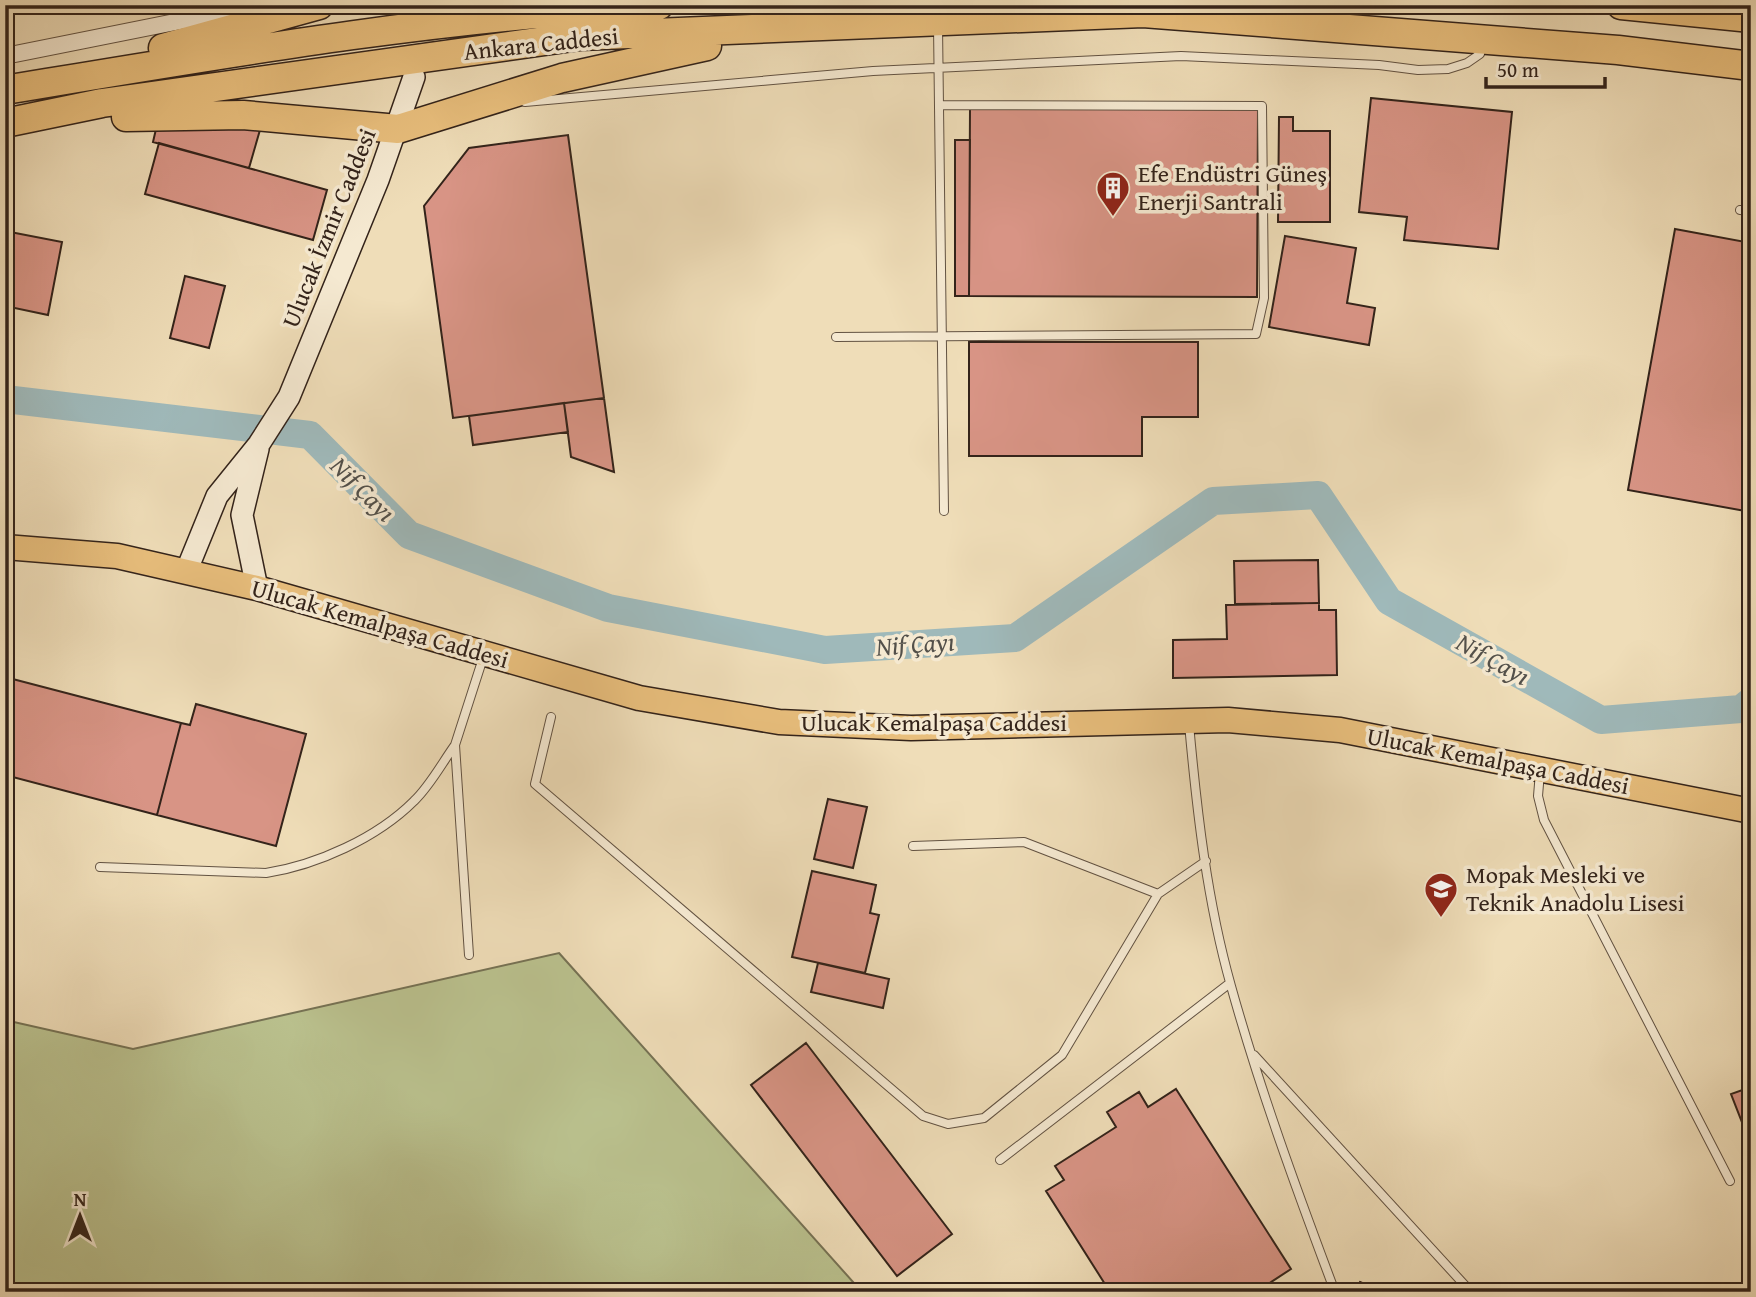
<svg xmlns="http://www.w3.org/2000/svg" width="1756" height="1297" font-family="'Gentium Book Plus',serif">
  <rect width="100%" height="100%" fill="#efddb8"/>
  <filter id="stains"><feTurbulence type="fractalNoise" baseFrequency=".00286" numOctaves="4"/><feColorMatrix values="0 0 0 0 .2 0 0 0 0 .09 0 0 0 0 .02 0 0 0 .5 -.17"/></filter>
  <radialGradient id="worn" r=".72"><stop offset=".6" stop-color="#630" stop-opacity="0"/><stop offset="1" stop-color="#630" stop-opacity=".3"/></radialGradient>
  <path fill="#bac18e" stroke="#767254" stroke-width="2" d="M559,953L862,1292H5V1020L133,1049Z"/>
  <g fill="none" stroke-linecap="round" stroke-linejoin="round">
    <path stroke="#9fb9ba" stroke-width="28" d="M5,399L310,435L409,535L608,608L825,650L1015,638L1213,501L1318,495L1389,601L1601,720L1741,709L1751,701"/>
  </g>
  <path fill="#d89485" stroke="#33231a" stroke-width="2" d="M1371,98L1512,112L1498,249L1404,240L1407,217L1359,212Z
    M970,109H1258L1257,297L969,296Z
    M1279,117H1293V131H1330V222H1278Z
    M262,123L249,168L153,142L156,129Z
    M568,135L604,398L453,418L424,206L469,148Z
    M955,140H970L969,296H955Z
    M159,143L327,190L313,240L145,194Z
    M1675,229L1751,243V512L1628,490Z
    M5,231L62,242L48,315L5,306Z
    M1285,236L1356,248L1347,303L1375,308L1369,345L1269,327Z
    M185,276L225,286L209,348L170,338Z
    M969,342H1198V417H1142V456H969Z
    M604,398L614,472L571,457L564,403Z
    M564,403L568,432L473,445L469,416Z
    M1318,560L1319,603L1235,604L1234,561Z
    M1319,603V610H1336L1337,675L1173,678V640L1227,639L1226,605Z
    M5,677L181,723L157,815L5,775Z
    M196,704L306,734L276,846L157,815L181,723L190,725Z
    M828,799L867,807L853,868L814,859Z
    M812,871L876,885L870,913L879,915L865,973L792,957Z
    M818,963L889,979L883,1008L811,992Z
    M806,1043L952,1234L897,1276L751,1085Z
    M1751,1087V1133L1747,1135L1731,1094Z
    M1176,1089L1291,1269L1256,1292H1110L1046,1191L1064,1180L1055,1166L1116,1127L1107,1112L1139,1092L1148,1107Z
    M1360,1282L1382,1292H1356Z"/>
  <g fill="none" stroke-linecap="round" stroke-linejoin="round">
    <path stroke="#c9b898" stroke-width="21" stroke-dasharray="21 10" stroke-linecap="butt" d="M416,71L432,5"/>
    <defs>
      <path id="lane" d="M938,26L944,511
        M525,102L873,71L1181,56L1379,65L1418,70L1448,69L1467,63L1480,54L1482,45
        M1740,210L1751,211
        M836,337L1256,334L1264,298L1262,106L939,105
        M551,717L535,784L923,1116L948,1124L984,1118L1062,1055L1158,894L1206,861
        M1189,724C1197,812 1207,901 1231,986C1260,1090 1297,1191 1335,1292
        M1540,772L1538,796L1544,820L1730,1181
        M913,846L1024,842L1158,894
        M100,867L266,873C317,865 377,838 414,801C430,786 442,763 455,745
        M469,955L455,745L484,655
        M1254,1055L1471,1292
        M1000,1160L1230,983"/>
      <path id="street" d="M5,56L260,5"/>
      <path id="secondary" d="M186,572L217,496L259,444L289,397L378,180L414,77
        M257,588L242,515L258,449"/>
      <path id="primary" d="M5,547L117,556L257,588L639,698L779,722L911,728L1228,720L1340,730L1751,811"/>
      <path id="highway" d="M1621,5L1751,18
        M163,48L319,5
        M5,90C222,54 440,16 659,5
        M126,117L243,115L398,129L562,78L707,46
        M5,123L102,103L580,36L1143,13L1618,50L1751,66"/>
    </defs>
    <use href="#lane" stroke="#625242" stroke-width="10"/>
    <use href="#street" stroke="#625242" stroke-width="18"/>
    <use href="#secondary" stroke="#33231a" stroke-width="24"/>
    <use href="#primary" stroke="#33231a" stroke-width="27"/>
    <use href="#highway" stroke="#33231a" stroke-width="31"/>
    <use href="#lane" stroke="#f5e9d1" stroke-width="8"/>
    <use href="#street" stroke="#f5e9d1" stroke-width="16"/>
    <use href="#secondary" stroke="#f5e9d1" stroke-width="21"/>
    <use href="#primary" stroke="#e8be7c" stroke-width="24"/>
    <use href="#highway" stroke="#e8be7c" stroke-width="28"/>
  </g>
  <defs>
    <symbol id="building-pin" viewBox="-11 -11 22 30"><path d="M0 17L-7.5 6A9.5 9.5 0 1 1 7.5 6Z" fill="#8f2418" stroke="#f5e9d1"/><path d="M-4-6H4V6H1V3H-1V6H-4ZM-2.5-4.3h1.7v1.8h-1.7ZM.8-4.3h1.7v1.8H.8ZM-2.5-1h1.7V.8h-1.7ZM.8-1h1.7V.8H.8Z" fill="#fff"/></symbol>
    <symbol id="school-pin" viewBox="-11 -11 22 30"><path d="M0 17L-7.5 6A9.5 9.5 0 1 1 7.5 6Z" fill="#8f2418" stroke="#f5e9d1"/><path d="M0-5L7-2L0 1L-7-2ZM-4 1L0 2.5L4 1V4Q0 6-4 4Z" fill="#fff"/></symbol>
  </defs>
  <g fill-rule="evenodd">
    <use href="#building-pin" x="1094" y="169" width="38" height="52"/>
    <use href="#school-pin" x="1422" y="870" width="38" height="52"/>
  </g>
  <g text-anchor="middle" stroke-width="7" stroke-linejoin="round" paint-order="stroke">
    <g font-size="24" fill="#33231a" stroke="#f5e9d1">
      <text transform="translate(541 44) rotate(-6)" y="8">Ankara Caddesi</text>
      <text transform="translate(329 228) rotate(-68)" y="8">Ulucak İzmir Caddesi</text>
      <text transform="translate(380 624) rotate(16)" y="8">Ulucak Kemalpaşa Caddesi</text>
      <text x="934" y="731">Ulucak Kemalpaşa Caddesi</text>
      <text transform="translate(1498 761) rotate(11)" y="8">Ulucak Kemalpaşa Caddesi</text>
    </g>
    <g font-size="24" fill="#33231a" stroke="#f5e9d1" text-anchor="start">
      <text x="1138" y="182">Efe Endüstri Güneş<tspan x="1138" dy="28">Enerji Santrali</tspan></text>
      <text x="1466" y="883">Mopak Mesleki ve<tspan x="1466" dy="28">Teknik Anadolu Lisesi</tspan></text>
    </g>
    <g font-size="26" font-style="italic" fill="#53504a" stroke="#f5e9d1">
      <text transform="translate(363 489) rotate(45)" y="9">Nif Çayı</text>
      <text transform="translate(915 644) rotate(-4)" y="9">Nif Çayı</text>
      <text transform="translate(1493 659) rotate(29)" y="9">Nif Çayı</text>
    </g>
  </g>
  <rect width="1756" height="1297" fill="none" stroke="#efddb8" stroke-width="28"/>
  <rect x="7" y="7" width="1742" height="1283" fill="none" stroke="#33231a" stroke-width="3.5"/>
  <rect x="14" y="14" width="1728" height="1269" fill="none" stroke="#33231a" stroke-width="2"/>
  <g transform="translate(80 1216)" stroke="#f5e9d1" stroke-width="5" paint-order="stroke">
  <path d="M0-5L12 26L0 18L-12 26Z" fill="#33231a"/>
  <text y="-10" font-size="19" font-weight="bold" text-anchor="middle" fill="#33231a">N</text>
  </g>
  <path d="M1486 77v10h119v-10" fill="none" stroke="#33231a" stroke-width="3.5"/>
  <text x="1497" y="77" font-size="21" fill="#33231a" stroke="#f5e9d1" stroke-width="5" paint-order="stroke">50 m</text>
  <rect width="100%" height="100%" filter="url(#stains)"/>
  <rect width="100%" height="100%" fill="url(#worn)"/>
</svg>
